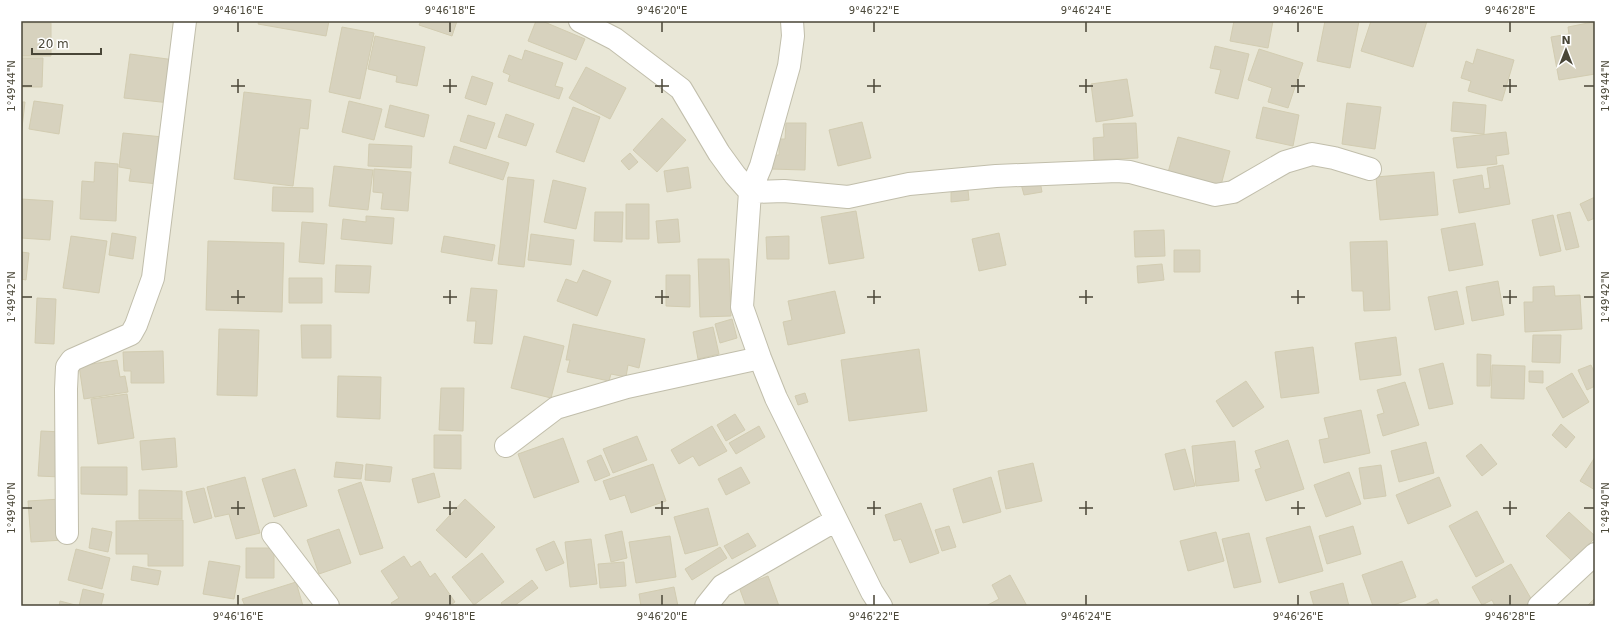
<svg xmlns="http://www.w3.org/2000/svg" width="1616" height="627" font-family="'DejaVu Sans',sans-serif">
  <rect width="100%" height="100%" fill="#f5f4e9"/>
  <path fill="#e9e7d7" d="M21,21H1595V606H21Z"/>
  <path fill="#d7d2be" stroke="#d2ccb1" d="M259,21H329L326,36L258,24Z
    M421,21H457L452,36L419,25Z
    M536,21H542L585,39L576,60L528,41Z
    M1234,21H1273L1268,48L1230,41Z
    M1325,21H1359L1350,68L1317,61Z
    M1371,21H1427L1413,67L1361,51Z
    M1593,22L1595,32V74L1559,80L1551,37L1569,34L1568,27Z
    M21,23H51V56H21Z
    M342,27L374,33L360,99L329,92Z
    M375,36L425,47L417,86L396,82L397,76L368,69Z
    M1215,46L1249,54L1238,99L1215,93L1221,70L1210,68Z
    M1259,49L1303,63L1288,108L1268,102L1272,88L1248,80Z
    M1477,49L1514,60L1502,101L1468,91L1471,81L1461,78L1466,61L1473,64Z
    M525,50L563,63L555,86L563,88L559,99L508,81L510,75L503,72L509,55L522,60Z
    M130,54L175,60L170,103L124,98Z
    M21,58H43L42,87H21Z
    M586,67L626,88L610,119L569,98Z
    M472,76L493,83L486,105L465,98Z
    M1127,79L1133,116L1096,122L1091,84Z
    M244,92L311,100L308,129L300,128L293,186L234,179Z
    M34,101L63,105L59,134L29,129Z
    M349,101L382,109L374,140L342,132Z
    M21,102H25L21,136Z
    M1453,102L1486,105L1484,134L1451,131Z
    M1347,103L1381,107L1375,149L1342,144Z
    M390,105L429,115L424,137L385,127Z
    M573,107L600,117L584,162L556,152Z
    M1263,107L1299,115L1293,146L1256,138Z
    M506,114L534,124L526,146L498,137Z
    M468,115L495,123L486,149L460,141Z
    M662,118L686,140L657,172L633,150Z
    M862,122L871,158L838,166L829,130Z
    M786,123H806L805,170L770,169L771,155H779V139H785Z
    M1136,123L1138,158L1094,160L1093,138L1104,137L1103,124Z
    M1506,132L1509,154L1496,156L1497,164L1457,168L1453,138Z
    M123,133L163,137L158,184L129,181L131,169L119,167Z
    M1178,137L1230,151L1220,189L1167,176Z
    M369,144L412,146L411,168L368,166Z
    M454,146L509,163L503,180L449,163Z
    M630,153L638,162L629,170L621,161Z
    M95,162L118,164L116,221L80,219L82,181L94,182Z
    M1503,165L1510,204L1459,213L1453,180L1482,175L1484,189L1490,188L1487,168Z
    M334,166L373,170L368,210L329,206Z
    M688,167L691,188L667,192L664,171Z
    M374,169L411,172L408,211L381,209L383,193L373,192Z
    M1434,172L1438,215L1380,220L1376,177Z
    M508,177L534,180L524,267L498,264Z
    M553,180L586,188L576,229L544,222Z
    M1040,181L1042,192L1024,195L1021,184Z
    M273,187L313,188V212L272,211Z
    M968,190L969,200L951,202V192Z
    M1595,197V218L1588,221L1580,204Z
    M21,199L53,201L50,240L21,238Z
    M626,204H649V239H626Z
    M856,211L864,258L829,264L821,217Z
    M595,212H623L622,242L594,241Z
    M1570,212L1579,247L1566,250L1557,215Z
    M1553,215L1561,251L1540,256L1532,220Z
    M366,216L394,218L392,244L341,239L343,219L366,222Z
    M678,219L680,242L658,243L656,221Z
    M302,222L327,224L324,264L299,262Z
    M1475,223L1483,265L1449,271L1441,229Z
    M1164,230L1165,256L1135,257L1134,231Z
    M112,233L136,237L133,259L109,255Z
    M999,233L1006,265L979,271L972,239Z
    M531,234L574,240L571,265L528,260Z
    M71,236L107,241L99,293L63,288Z
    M444,236L495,245L492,261L441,252Z
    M789,236V259H767L766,237Z
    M208,241L284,243L282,312L206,310Z
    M1387,241L1390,310L1364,311L1363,291H1352L1350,242Z
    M1174,250H1200V272H1174Z
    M21,252L29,253L26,280L21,279Z
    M698,259H729L731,316L700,317Z
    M1162,264L1164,280L1138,283L1137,266Z
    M336,265L371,266L369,293L335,292Z
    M583,270L611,281L597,316L557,301L566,279L577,283Z
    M666,275H690V307L666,306Z
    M289,278H322V303H289Z
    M1498,281L1504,315L1472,321L1466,287Z
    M1554,286L1555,296L1580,295L1582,329L1525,332L1524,302H1533V287Z
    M471,288L497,290L492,344L474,343L476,321H467Z
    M835,291L845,333L788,345L783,322L792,320L788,301Z
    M1457,291L1464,324L1435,330L1428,297Z
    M37,298L56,299L54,344L35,343Z
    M732,319L737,338L720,343L715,324Z
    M573,324L645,339L639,368L628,365L626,377L611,374L609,381L567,372L570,360H566Z
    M301,325H331V358H302Z
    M713,327L719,354L698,359L693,332Z
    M219,329L259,330L257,396L217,395Z
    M1533,335H1561L1560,363L1532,362Z
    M524,336L564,346L551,398L511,388Z
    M1396,337L1401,375L1360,380L1355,343Z
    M1313,347L1319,393L1281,398L1275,352Z
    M919,349L927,411L849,421L841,360Z
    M163,351L164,383H131V371H124L123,352Z
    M1477,354L1491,355L1490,386H1477Z
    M117,360L120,377L125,376L128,392L84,399L79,366Z
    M1443,363L1453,404L1429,409L1419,369Z
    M1492,365L1525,366L1524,399L1491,398Z
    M1591,365L1595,374V386L1587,390L1578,370Z
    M1529,371H1543V383L1529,382Z
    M1572,373L1589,402L1563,418L1546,388Z
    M338,376L381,377L380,419L337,417Z
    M1246,381L1264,407L1233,427L1216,401Z
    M1405,382L1419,425L1383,436L1377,415L1384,413L1377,390Z
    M441,388H464L463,431L439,430Z
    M805,393L808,402L798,405L795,396Z
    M127,394L134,438L98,444L91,399Z
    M1361,410L1370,453L1324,463L1319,440L1329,438L1324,418Z
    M735,414L745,430L726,441L717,425Z
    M1561,424L1575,437L1566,448L1552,435Z
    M712,426L727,451L699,466L693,456L679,464L671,450Z
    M759,426L765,437L736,454L729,443Z
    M41,431L63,432L61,477L38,476Z
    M434,435H461V469L434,468Z
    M637,436L647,460L613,473L603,449Z
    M175,438L177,467L142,470L140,441Z
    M563,438L579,482L534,498L518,454Z
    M1288,440L1304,489L1266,501L1255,470L1261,468L1255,451Z
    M1235,441L1239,481L1196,486L1192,446Z
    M1426,442L1434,473L1399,482L1391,451Z
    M1481,444L1497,464L1482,476L1466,456Z
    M1185,449L1195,486L1174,490L1165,454Z
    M601,455L610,475L595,481L587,461Z
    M1595,457V490L1580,481Z
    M336,462L363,465L361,479L334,477Z
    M1033,463L1042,501L1006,509L998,471Z
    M366,464L392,467L390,482L365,480Z
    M653,464L666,501L631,513L625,495L610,500L603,481Z
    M1381,465L1386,496L1364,499L1359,468Z
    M81,467H127V495L81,494Z
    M741,467L750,483L726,495L718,479Z
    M295,469L307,506L274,517L262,479Z
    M1349,472L1361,504L1326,517L1314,485Z
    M434,473L440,497L418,503L412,479Z
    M245,477L260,533L236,539L229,514L215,517L207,487Z
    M991,477L1001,512L963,523L953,489Z
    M1439,477L1451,506L1408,524L1396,495Z
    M361,482L383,548L360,555L338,490Z
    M204,488L212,518L194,523L186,492Z
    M139,490L182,491V519H139Z
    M61,499L64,540L31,542L28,501Z
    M465,499L495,527L466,558L436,530Z
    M921,503L939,553L910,563L901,539L894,541L885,515Z
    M708,508L718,545L685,554L674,517Z
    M1477,511L1504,562L1476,577L1449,526Z
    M1569,512L1595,536V538L1572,561L1546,536Z
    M183,520V566H148V554H116V521Z
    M949,526L956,547L942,551L935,530Z
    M1310,526L1323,571L1279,583L1266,538Z
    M1353,526L1361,554L1327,564L1319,536Z
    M92,528L112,532L108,552L89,548Z
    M339,529L351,563L319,574L307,540Z
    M622,531L627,558L611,562L605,535Z
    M1216,532L1224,561L1188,571L1180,541Z
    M748,533L756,546L732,559L724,546Z
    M1249,533L1261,582L1234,588L1222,539Z
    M670,536L676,577L636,583L629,542Z
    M591,539L597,584L570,587L565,542Z
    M554,541L564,563L546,571L536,549Z
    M720,547L727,558L692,580L685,569Z
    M246,548H274V578H246Z
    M76,549L110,558L102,589L68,580Z
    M482,553L504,582L474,605L452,577Z
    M404,556L411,567L420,561L430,577L435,573L455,602L449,606H393L391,603L399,598L381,571Z
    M209,561L240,566L234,599L203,594Z
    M1402,561L1416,597L1391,606H1373L1362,575Z
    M624,562L626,586L600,588L598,564Z
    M1511,564L1533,602L1526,606H1495L1492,600L1482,605L1472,587Z
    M133,566L161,571L158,585L131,580Z
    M1010,575L1027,606H986L999,599L992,585Z
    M768,576L779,606H746L739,587Z
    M532,580L538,588L514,606H503L501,603Z
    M296,582L303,606H245L242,599Z
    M1343,583L1349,606H1314L1310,592Z
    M674,587L678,606H641L639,594Z
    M83,589L104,594L101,606H59L60,601L79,606Z
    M1595,598V606H1587Z
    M1437,599L1440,606H1423Z"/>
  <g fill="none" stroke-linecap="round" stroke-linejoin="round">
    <defs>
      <path id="minor" d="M580,21L615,39L681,89L719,153L735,175L750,192L742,307L760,358L776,398L872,592L881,606
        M792,21L793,36L789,66L761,166L750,192L784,191L848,197L909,184L996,176L1117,171L1130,172L1215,195L1233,192L1285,162L1312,154L1334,158L1370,169
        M506,446L556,408L627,387L760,358
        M67,533L66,389L67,367L72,360L131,334L136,325L153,278L185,21
        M273,534L328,606
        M706,606L722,586L836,520
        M1539,606L1595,554"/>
    </defs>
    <use href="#minor" stroke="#c1beab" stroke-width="24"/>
    <use href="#minor" stroke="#fff" stroke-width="22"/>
  </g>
  <path fill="none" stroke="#494637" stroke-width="1.5" d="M238,22V32M450,22V32M662,22V32M874,22V32M1086,22V32M1298,22V32M1510,22V32M238,79V93M450,79V93M662,79V93M874,79V93M1086,79V93M1298,79V93M1510,79V93M22,86H32M231,86H245M443,86H457M655,86H669M867,86H881M1079,86H1093M1291,86H1305M1503,86H1517M1584,86H1594M238,290V304M450,290V304M662,290V304M874,290V304M1086,290V304M1298,290V304M1510,290V304M22,297H32M231,297H245M443,297H457M655,297H669M867,297H881M1079,297H1093M1291,297H1305M1503,297H1517M1584,297H1594M238,501V515M450,501V515M662,501V515M874,501V515M1086,501V515M1298,501V515M1510,501V515M22,508H32M231,508H245M443,508H457M655,508H669M867,508H881M1079,508H1093M1291,508H1305M1503,508H1517M1584,508H1594M238,595V605M450,595V605M662,595V605M874,595V605M1086,595V605M1298,595V605M1510,595V605"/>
  <rect width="1616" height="627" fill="none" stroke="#ffffff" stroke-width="44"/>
  <g transform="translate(1566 50)" stroke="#ffffff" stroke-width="3" paint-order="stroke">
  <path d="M0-3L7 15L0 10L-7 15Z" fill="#494637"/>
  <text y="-6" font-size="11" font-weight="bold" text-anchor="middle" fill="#494637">N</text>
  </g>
  <path d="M32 48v6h69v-6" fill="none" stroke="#494637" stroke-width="2"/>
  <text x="38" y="48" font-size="12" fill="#494637" stroke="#ffffff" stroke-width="3" paint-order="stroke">20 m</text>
  <rect x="22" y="22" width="1572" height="583" fill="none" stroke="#494637" stroke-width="1.5"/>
  <g font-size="10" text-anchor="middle" fill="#494637">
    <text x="238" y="14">9°46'16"E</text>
    <text x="450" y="14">9°46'18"E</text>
    <text x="662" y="14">9°46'20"E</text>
    <text x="874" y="14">9°46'22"E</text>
    <text x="1086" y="14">9°46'24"E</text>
    <text x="1298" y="14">9°46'26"E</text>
    <text x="1510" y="14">9°46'28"E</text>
    <text transform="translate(11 86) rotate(-90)" y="4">1°49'44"N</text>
    <text transform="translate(1605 86) rotate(-90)" y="4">1°49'44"N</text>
    <text transform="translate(11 297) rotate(-90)" y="4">1°49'42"N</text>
    <text transform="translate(1605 297) rotate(-90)" y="4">1°49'42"N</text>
    <text transform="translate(11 508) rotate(-90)" y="4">1°49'40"N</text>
    <text transform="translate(1605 508) rotate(-90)" y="4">1°49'40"N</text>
    <text x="238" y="620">9°46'16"E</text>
    <text x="450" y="620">9°46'18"E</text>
    <text x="662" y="620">9°46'20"E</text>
    <text x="874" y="620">9°46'22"E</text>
    <text x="1086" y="620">9°46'24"E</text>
    <text x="1298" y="620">9°46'26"E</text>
    <text x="1510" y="620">9°46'28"E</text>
  </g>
</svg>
